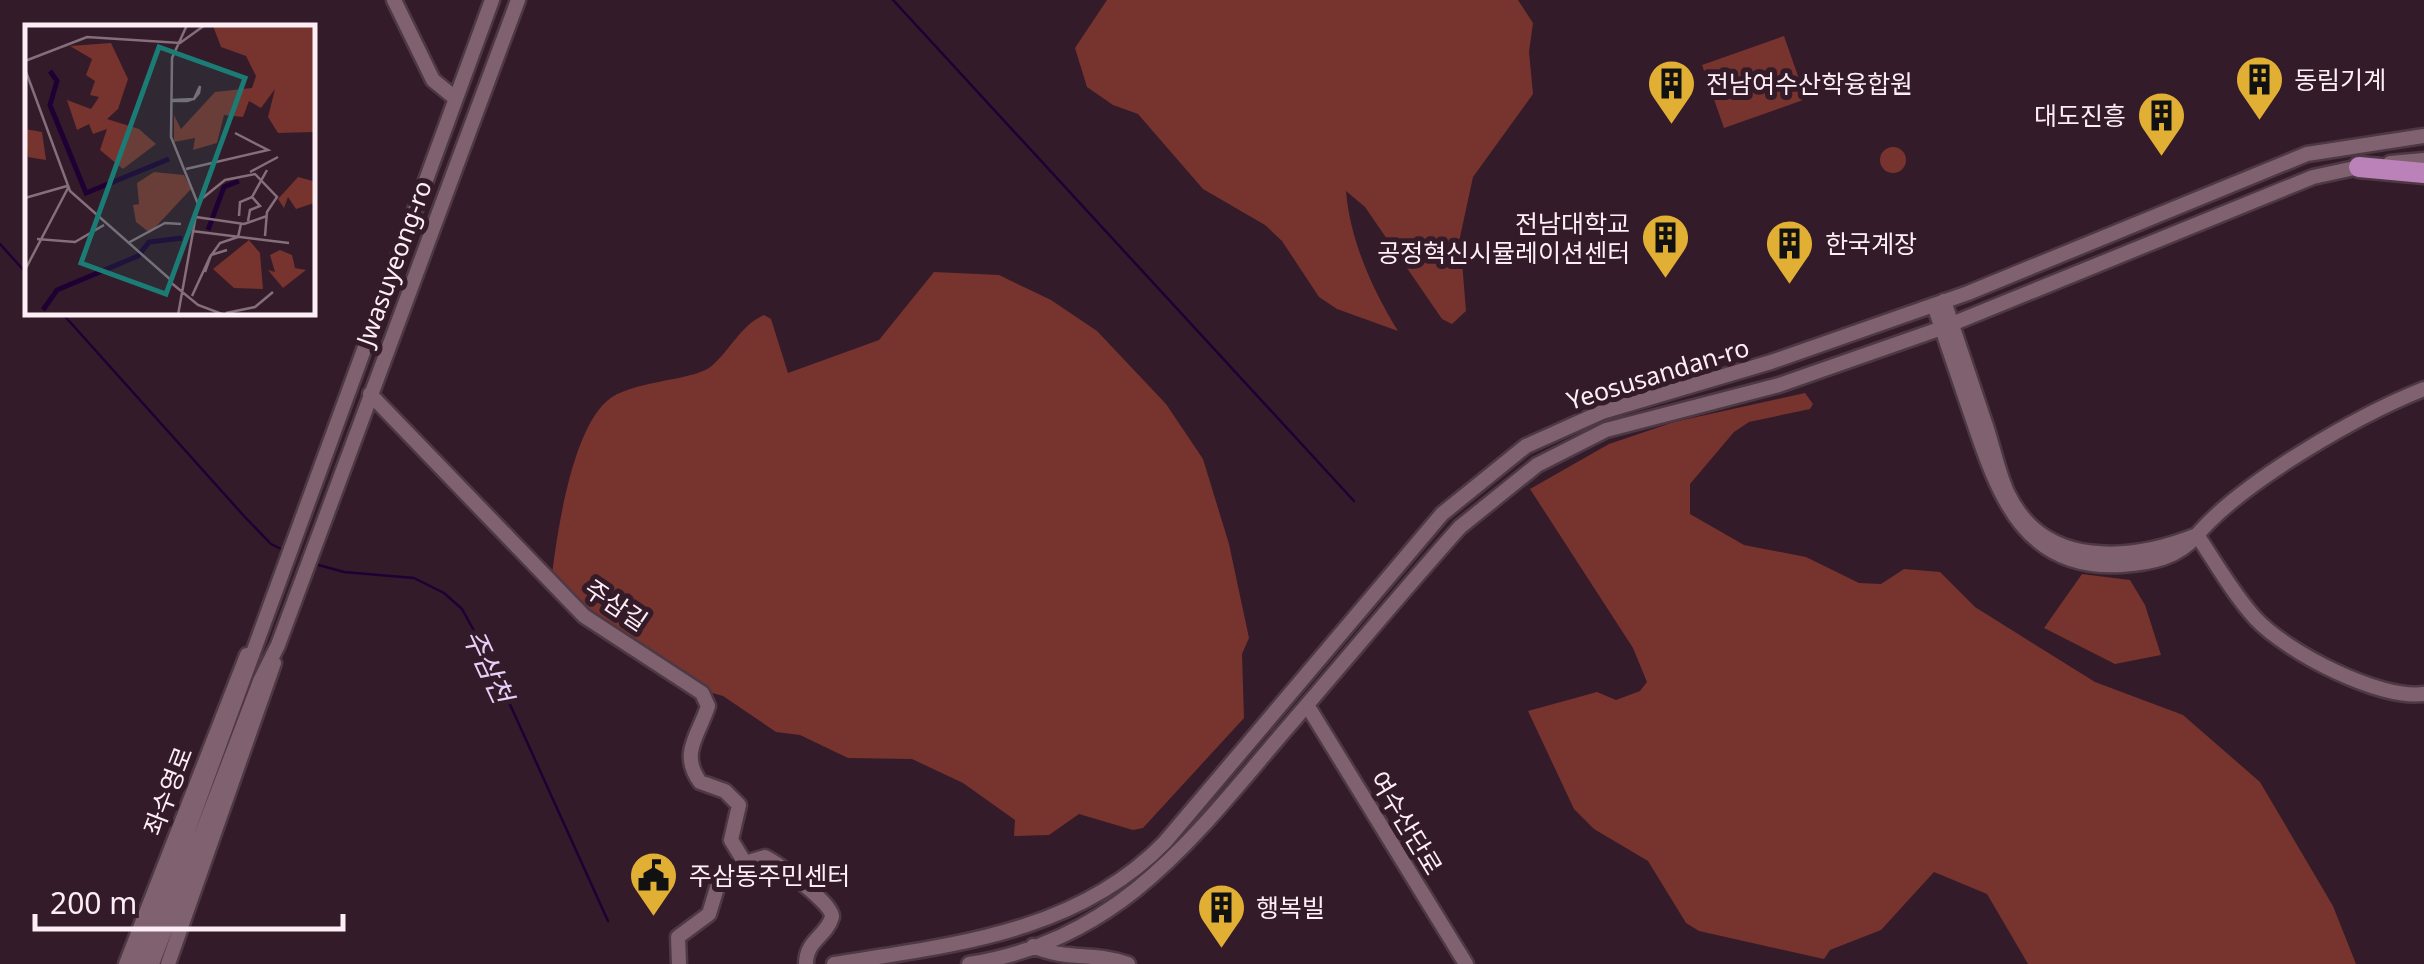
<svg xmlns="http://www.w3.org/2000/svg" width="2424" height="964" font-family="'Noto Sans','Noto Sans KR',sans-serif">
  <rect width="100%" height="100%" fill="#341b29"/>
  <path fill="#77332e" d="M1107,0H1518L1533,23L1529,52L1533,94L1473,177L1460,237L1466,311L1452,324L1442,319L1365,207L1346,191C1350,240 1372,289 1398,331L1337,309L1319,297L1282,241L1265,225L1203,189L1138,114L1113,105L1087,87L1075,48Z
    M1784,36L1806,99L1724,128L1702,65Z
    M1880 160a13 13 0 1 1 26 0a13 13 0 1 1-26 0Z
    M934,272L999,275L1051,300L1097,331L1166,404L1203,459L1229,544L1249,638L1242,654L1244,718L1143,828L1133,830L1079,814L1049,835L1014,836L1015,820L963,783L912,759L848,758L800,735L776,732L723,696L698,689L551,584C556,538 571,432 607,401C629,381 689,381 709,368C730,352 739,326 764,315L771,319L788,373L879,340Z
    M1805,393L1813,404L1810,409L1749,422L1734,432L1690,484V514L1744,545L1806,557L1859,583L1881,584L1904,569L1940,572L1975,607L2095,682L2183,715L2260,782L2333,906L2356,964H2028L1987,894L1934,872L1881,930L1830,950L1824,959L1699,931L1686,923L1648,861L1594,829L1574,809L1528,711L1597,692L1616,700L1640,691L1647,682L1633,648L1530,489L1609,444L1674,422Z
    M2082,574L2130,580L2145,605L2161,655L2115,664L2044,628Z"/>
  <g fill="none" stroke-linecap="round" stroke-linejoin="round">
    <path stroke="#200034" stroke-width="2.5" d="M893,0L1354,501
      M0,244L28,275
      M61,312L244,516L271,544L285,551
      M315,564L344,572L414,578L444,593L462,609L489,658L608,921"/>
    <defs>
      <path id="minor" d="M394,0L433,80L455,98
        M2390,163L2424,160
        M1934,305C1947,343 1960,382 1973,420C1999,497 2025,571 2122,565C2151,563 2178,558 2197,535C2132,561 2043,570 2007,492C1998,472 1993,447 1986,426C1972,384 1958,343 1944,301
        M2424,389C2358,415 2242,482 2197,535C2216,563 2233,594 2256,619C2287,652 2379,700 2424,694
        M370,394L584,616L702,693L708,706C699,735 679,753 700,782L725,791L739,805L731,840L745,863
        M1307,705L1466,964
        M1033,946C1065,961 1096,952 1128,964
        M126,964L247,655
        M139,964L492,0
        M152,964L260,681L278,645L518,0
        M168,964L274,663
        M679,964L678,937L709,914L719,881L745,863L765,857C777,863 835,905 832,917C826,937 806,940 806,964
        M834,964C952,945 1077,933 1165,842L1442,514L1526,446L1602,412L1771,362L1968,293L2307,154L2424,136
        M969,964C1118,940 1190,842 1281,735C1341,666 1399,595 1460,527L1537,465L1606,430L1779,385L1942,328L2313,177L2364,166"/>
      <path id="highway" d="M2359,167L2424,173"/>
    </defs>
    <use href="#minor" stroke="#4d3843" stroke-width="19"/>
    <use href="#highway" stroke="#4d3843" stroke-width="25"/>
    <use href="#minor" stroke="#7f6170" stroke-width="14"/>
    <use href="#highway" stroke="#bb82b9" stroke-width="20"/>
  </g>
  <defs>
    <symbol id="building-pin" viewBox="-11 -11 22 30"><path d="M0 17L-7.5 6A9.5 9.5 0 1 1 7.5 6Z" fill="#e1af34" stroke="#341b29"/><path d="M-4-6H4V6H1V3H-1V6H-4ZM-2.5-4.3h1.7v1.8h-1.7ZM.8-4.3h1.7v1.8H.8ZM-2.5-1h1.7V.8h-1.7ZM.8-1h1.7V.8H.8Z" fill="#111"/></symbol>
    <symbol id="civic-pin" viewBox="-11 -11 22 30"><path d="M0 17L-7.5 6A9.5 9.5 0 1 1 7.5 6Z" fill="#e1af34" stroke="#341b29"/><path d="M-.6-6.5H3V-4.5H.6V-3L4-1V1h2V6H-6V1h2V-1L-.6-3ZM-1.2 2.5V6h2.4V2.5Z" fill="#111"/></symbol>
  </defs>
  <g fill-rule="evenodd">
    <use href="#building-pin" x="2232" y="52" width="55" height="75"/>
    <use href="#building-pin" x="1644" y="56" width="55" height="75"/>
    <use href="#building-pin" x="2134" y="88" width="55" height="75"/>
    <use href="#building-pin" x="1638" y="210" width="55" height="75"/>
    <use href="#building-pin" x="1762" y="216" width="55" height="75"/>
    <use href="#civic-pin" x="626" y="848" width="55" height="75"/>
    <use href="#building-pin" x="1194" y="880" width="55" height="75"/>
  </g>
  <g text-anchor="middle" stroke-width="10" stroke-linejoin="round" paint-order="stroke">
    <g font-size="25" fill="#fdeef5" stroke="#341b29" text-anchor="start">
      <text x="2294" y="89">동림기계</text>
      <text x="1706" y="93">전남여수산학융합원</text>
      <text x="2126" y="125" text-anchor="end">대도진흥</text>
      <text x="1630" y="233" text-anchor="end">전남대학교<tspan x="1630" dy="29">공정혁신시뮬레이션센터</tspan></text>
      <text x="1825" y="253">한국계장</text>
      <text x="689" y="885">주삼동주민센터</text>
      <text x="1256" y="917">행복빌</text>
    </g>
    <g font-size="25" fill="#fdeef5" stroke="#341b29">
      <text transform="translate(394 263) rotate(-70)" y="9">Jwasuyeong-ro</text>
      <text transform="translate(1658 374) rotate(-17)" y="9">Yeosusandan-ro</text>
      <text transform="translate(616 605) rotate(34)" y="9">주삼길</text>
      <text transform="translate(168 791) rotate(-69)" y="9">좌수영로</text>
      <text transform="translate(1406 823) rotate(59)" y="9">여수산단로</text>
    </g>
    <g font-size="28" font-style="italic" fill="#e6d0fa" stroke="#341b29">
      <text transform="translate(488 666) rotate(65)" y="10">주삼천</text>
    </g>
  </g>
  <g transform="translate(25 25)">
    <rect width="290" height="290" fill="#341b29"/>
    <path d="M188,1H290V107L253,108L243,92L250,64L236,83L224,76L218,92L199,90L192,118L168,125L170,113L149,117V90L156,104L190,67L227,63L231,51L221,31L196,22ZM86,18L103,54L93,84L82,94L114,104L131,119L98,144L75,125L82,104L68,109L64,99L52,105L42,75L66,84L74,72L65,70L70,56L61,50L67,34L45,21ZM0,104L17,107L21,135L3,132ZM129,147L159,150L166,164L125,208L111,197L108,180L114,179L112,158ZM273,152L288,156L289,178L271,184L263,172L259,183L253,174ZM224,215L235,228L238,264L209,263L188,244ZM255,225L267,230L270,243L281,245L258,263L243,245L250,247L245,230Z" fill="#77332e"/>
    <path fill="none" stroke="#200034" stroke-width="5" d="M25,46L32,56L25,80L61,168L144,134M183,205L199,162L214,156M18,285L32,265L113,231L124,217L157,213"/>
    <path fill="none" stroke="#846f7b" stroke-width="2.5" d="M0,36L62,12L155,18L180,0M0,44L45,166L147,256M147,76H162L169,74L174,68L175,61L169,74L147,75M161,144L243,125L210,108M225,147L253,132M227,172L242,145M0,173L42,161M174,176L200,155L230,149L252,172L242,187L240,211M214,191L215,177L227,172L235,181L225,185L223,196M171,192L219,199L242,191M167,206L264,218M12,214L50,217L79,200M103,218L140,198L156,199M0,245L43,163M180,247L186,230L202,225M144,256L173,280L197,289M167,271L185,232L195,218L213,212L216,199M201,288L230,282L248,267M153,290L173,179L146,112L147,33L162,0"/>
    <path fill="#1b7c75" fill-opacity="0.15" stroke="#1b7c75" stroke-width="5" d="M134,22L220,53L141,269L56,238Z"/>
    <rect width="290" height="290" fill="none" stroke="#fdeef5" stroke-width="5"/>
  </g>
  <path d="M35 914v15h308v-15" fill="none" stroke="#fdeef5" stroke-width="5"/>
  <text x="50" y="914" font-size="30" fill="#fdeef5" stroke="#341b29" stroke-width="8" paint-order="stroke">200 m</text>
</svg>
